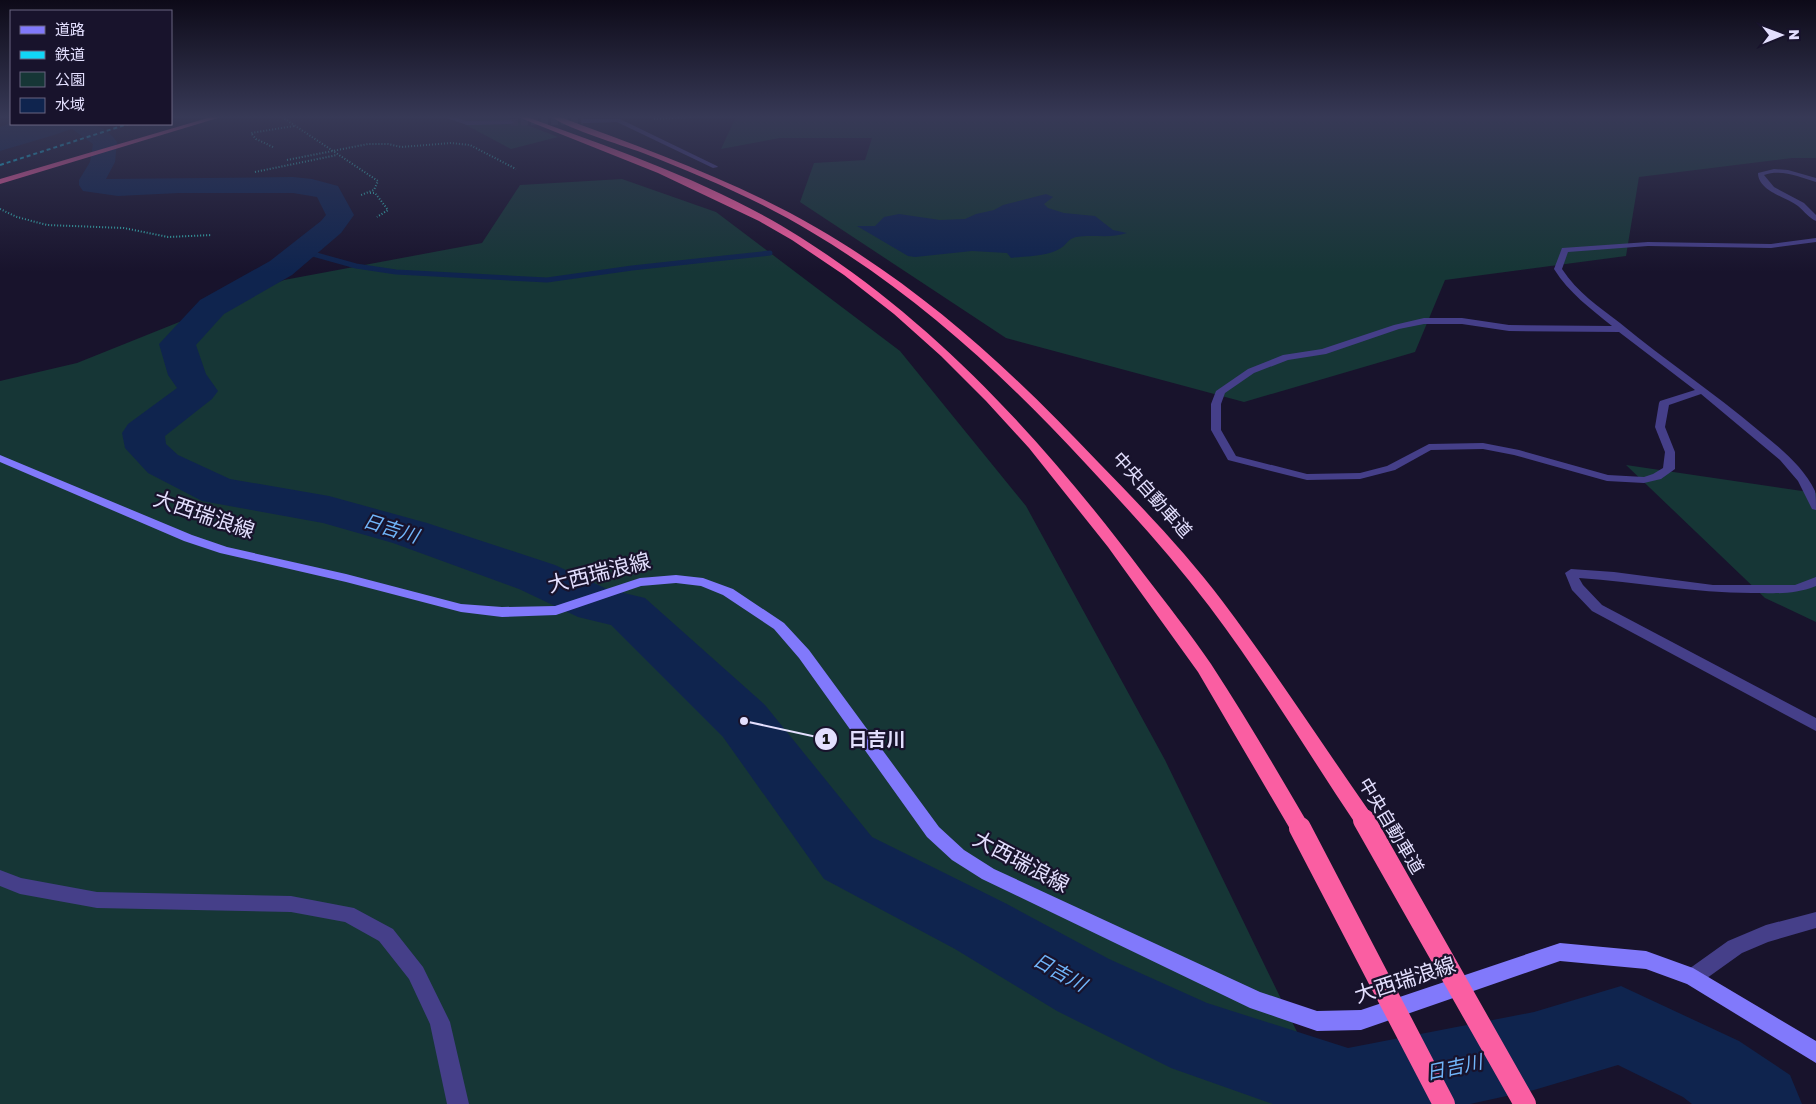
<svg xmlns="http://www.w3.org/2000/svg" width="1816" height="1104" font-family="'Golos Text','Noto Sans JP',sans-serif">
  <rect width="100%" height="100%" fill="#18132c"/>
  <path fill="#163636" d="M451,117H507L558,137L511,149Z
    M736,117H1816V158H1792L1639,177L1626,256L1445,280L1415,352L1244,402L1006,338L800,202L814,163L865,160L872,138H780L721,149Z
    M622,179L716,212L900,351L1026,506L1165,760L1332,1104H0V381L77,363L284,280L482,243L520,185Z
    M1626,465L1816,493V622L1765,598Z"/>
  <path fill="#0f244e" d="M11,123V124H86L54,135L0,151V127Z
    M1046,194L1053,197L1044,204L1048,208L1064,213L1095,216L1113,230L1127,233C1110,239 1093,234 1076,237C1068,239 1067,244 1061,248C1047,257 1026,256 1011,258L1007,253L972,251L915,257L908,256L857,226H875L884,217L899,214L940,220L965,219L976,214L994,210L1003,205Z"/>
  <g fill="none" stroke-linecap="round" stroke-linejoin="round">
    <path stroke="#0f244e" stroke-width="5" d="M302,251L356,266L396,272L547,280L632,268L770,253"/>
    <path fill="#0f244e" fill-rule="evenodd" d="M69,124C89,124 104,123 117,142L115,162L106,179L293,177L312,179L338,186L354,215L341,233L292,275L224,314L196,345L206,374L218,391L212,399L165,436L166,444L178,455L230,479L329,496L427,523L555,565L607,589L645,598L765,705L872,837L1005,903L1109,959L1207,1003L1348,1048L1534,1012L1621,986L1739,1041L1790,1075L1802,1104H1692L1683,1097L1618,1065L1534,1090L1470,1104H1273L1171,1068L1057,1011L955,949L824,879L723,737L611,625L578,617L519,589L393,543L323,523L202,501L148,473L125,448L122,433L128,424L177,388L168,375L159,344L200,300L270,261L321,221L326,215L317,197L293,193H179L118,196L83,191L79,185V180L90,162L93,144L72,129Z"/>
    <path stroke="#36324c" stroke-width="7" stroke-dasharray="7 3" stroke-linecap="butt" d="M511,122L583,121"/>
    <path stroke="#35bbb8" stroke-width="2" stroke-dasharray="1 2" stroke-linecap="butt" d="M282,117L378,181L374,190L361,195
      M654,119L693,117
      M273,147L256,139L251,133L294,126
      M287,160L368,144H388L401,147L451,143L470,145L516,169
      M255,172L337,155
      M370,193H375L388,210L377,217
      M0,209L17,217L47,225L124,228L168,237L212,235"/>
    <path fill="#453f89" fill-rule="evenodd" d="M444,117H453L467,121L511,120L514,122L511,124L467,125Z
      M620,119L717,166L718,167L713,168L617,122L583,123L580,121L583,119Z
      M1774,169L1788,170L1816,178V182C1799,177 1782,169 1764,175L1774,187L1804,203L1816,215V221C1809,218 1804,211 1798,206C1786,197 1758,191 1758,173Z
      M1816,238V242L1771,248L1648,246L1568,252L1562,269C1577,292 1599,307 1620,323C1666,361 1713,392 1758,430C1779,447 1803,466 1815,491C1816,496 1816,504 1816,510L1812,509L1798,481L1780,460L1701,394L1669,405L1665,427L1675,452V469L1661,479L1644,483L1607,481L1514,455L1483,449L1431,450L1395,470L1360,479L1307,480L1228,460L1211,430V404L1216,391L1248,369L1283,355L1322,349L1394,325L1424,318H1462L1509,325L1612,326C1591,309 1569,293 1554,269L1562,248L1648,242L1771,244ZM1424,324H1462L1509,331L1619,332L1695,390L1660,401L1659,403L1655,427L1665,452L1663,468L1653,474L1644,477L1608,475L1519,450L1483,443L1429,444L1387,466L1360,473L1307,474L1236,456L1221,430V404L1225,393L1254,373L1288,360L1326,354L1399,329Z
      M1571,569L1614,572L1713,585H1795L1816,577V586C1793,595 1777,593 1752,593C1694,593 1637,582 1579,578L1583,585L1602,605L1816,718V731L1592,611L1572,590L1565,573Z
      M0,870L21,878L97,892L291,896L354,908L393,929L423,967L450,1022L469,1104H447L430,1024L409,979L379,941L345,922L291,912L97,908L20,894L0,886Z
      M1816,912V928L1768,942L1742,953L1700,983L1693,986L1686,983L1683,977L1686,971L1728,941L1766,925Z"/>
    <path fill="#8179fb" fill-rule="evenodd" d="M0,455L192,535L227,547L346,574L461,604L502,607L555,606L640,578L676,575L703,578L733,589L784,623L809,650L939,827L964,850L994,869L1260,992L1317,1011L1361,1010L1560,943L1646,951L1693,968L1816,1041V1063L1687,984L1646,969L1560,961L1361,1030L1317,1031L1250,1008L982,879L952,860L927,837L799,658L774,629L723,595L701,586L676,583L641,586L556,615L502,617L461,612L346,582L220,553L184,541L0,462Z"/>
    <path fill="#fa5ea2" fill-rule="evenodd" d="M211,117H221L0,184V179Z
      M518,117H527C620,151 716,184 800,237C938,324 1046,444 1143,573C1166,603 1190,633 1211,664C1245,716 1276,769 1307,822L1310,828L1307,834L1300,836L1293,834L1198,672L1108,547L1029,448L986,401L941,356L894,314L844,275L792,240L759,221L658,173Z
      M551,117H560C648,150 736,181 817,228C927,292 1012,371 1099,463C1142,507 1186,553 1223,602C1275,671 1322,744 1371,814L1374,820L1371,826L1364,828L1357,826C1308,753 1262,676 1209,606C1171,556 1129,510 1086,464C1001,373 920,297 813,233C759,200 701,176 643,153C616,143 574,131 551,117Z"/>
    <path stroke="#11d7f7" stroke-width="2" stroke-dasharray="4 3" stroke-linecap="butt" d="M0,165L128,124"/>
    <path stroke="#fa5ea2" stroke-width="22" d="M1364,820L1525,1104
      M1300,828L1444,1104"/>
  </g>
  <linearGradient id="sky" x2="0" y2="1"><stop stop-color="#0d0a18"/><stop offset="0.43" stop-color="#373956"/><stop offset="1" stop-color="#373956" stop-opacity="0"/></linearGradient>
  <rect width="1816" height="272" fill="url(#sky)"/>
  <g text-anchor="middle" stroke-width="4.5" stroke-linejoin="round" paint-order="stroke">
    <g font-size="18" fill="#e3dffe" stroke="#18132c">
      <text transform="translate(1152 495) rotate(48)" y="6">中央自動車道</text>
      <text transform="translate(1391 826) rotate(59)" y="6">中央自動車道</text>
    </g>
    <g font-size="19" font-style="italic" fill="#70b5fa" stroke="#18132c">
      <text transform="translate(391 528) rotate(17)" y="7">日吉川</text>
      <text transform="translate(1060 972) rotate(29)" y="7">日吉川</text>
      <text transform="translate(1454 1067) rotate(-12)" y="7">日吉川</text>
    </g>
    <g font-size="21" fill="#e3dffe" stroke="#18132c">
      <text transform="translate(204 515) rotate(19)" y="7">大西瑞浪線</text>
      <text transform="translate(599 573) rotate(-14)" y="7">大西瑞浪線</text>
      <text transform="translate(1021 862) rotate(28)" y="7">大西瑞浪線</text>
      <text transform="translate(1405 980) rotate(-18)" y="7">大西瑞浪線</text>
    </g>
  </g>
  <path fill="none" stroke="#e3dffe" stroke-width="2" d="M744 721L826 739"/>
  <g fill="#e3dffe" stroke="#18132c" stroke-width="2">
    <circle cx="744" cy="721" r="5"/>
    <circle cx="826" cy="739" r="12"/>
  </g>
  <g font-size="15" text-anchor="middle" font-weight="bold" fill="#111">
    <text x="826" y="744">1</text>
  </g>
  <g font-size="19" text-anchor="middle" font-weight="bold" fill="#e3dffe" stroke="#18132c" stroke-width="4.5" stroke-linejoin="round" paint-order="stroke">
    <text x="877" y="746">日吉川</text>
  </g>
  <rect x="10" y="10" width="162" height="115" fill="#18132c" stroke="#696580"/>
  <rect x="20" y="26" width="25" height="8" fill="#8179fb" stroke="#696580"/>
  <text x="55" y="35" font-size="15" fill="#e3dffe">道路</text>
  <rect x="20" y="51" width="25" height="8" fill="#11d7f7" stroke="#696580"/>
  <text x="55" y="60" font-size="15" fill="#e3dffe">鉄道</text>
  <rect x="20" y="72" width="25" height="15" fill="#163636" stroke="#696580"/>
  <text x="55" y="85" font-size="15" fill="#e3dffe">公園</text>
  <rect x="20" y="98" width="25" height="15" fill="#0f244e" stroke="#696580"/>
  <text x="55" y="110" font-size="15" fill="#e3dffe">水域</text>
  <g transform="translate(1781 35) rotate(89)" stroke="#18132c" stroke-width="4" paint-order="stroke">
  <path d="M0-4L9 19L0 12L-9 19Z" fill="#e3dffe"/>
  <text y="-8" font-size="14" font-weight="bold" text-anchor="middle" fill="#e3dffe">N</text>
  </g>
</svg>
